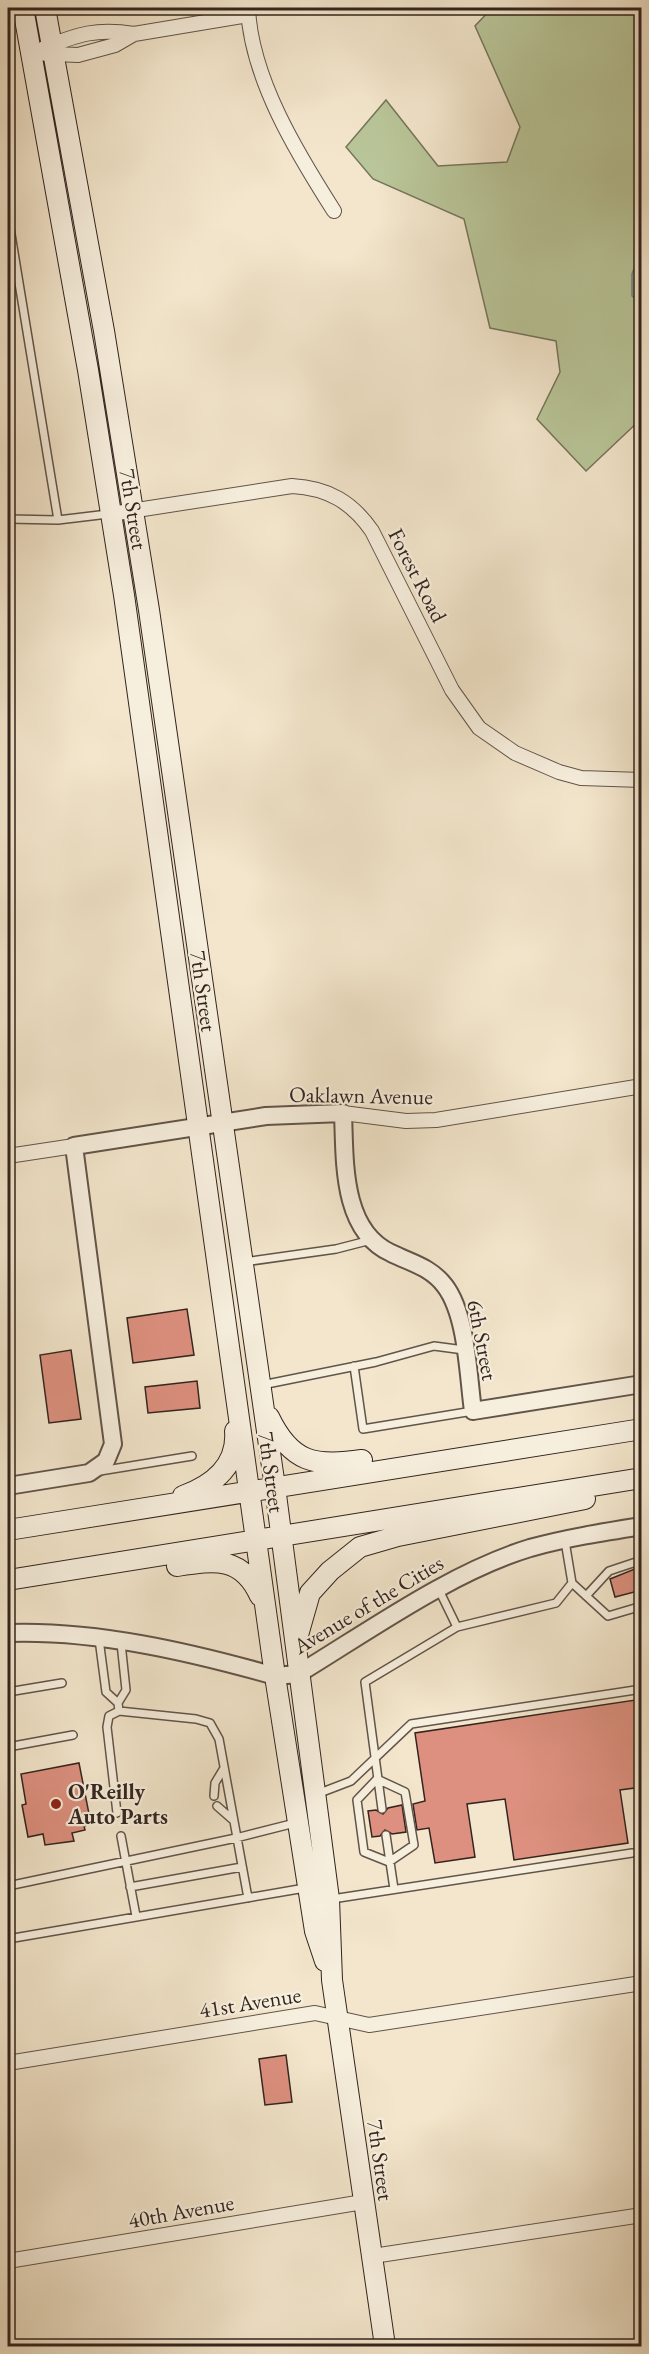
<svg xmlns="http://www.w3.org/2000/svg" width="649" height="2354" font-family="'EB Garamond',serif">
  <rect width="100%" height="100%" fill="#f3e6cc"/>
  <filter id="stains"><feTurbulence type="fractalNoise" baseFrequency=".00333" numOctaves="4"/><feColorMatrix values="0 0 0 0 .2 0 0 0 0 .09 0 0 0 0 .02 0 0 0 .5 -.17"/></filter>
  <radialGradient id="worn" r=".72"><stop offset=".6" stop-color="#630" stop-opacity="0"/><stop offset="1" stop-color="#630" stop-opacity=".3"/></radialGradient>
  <path fill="#b9c699" stroke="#76755c" stroke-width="1.5" d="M492,8H641V419L586,471L537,419L560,372L556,341L490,328L464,219L373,179L346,147L386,100L438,166L507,162L520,127L475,26Z"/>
  <path fill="#9dc0b2" stroke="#728277" stroke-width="1.5" d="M641,209V303L632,296V274L641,251Z"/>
  <path fill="#dd907f" stroke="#32241f" stroke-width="1.5" d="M187,1309L194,1355L133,1363L127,1318Z
    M71,1350L81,1419L49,1423L40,1355Z
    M197,1381L200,1408L148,1413L145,1387Z
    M642,1566V1590L615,1597L610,1579Z
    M642,1699V1787L620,1790L628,1843L514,1860L505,1799L467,1804L475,1857L435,1863L429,1828L417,1830L413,1804L425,1801L415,1733Z
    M79,1763L91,1824L84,1826L85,1830L72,1833L74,1841L45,1845L43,1834L28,1837L22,1805L26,1804L21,1774Z
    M402,1805L406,1832L392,1834L385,1830L380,1836L372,1837L368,1811L376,1810L383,1814L388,1808Z
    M286,2055L292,2102L265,2105L259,2059Z"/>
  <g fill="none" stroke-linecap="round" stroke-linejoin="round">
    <defs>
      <path id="service" d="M8,216L58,520
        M8,519L58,520L108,514
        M244,1262L336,1249L371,1240
        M354,1366L363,1429L473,1411
        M262,1385L376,1362L434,1346L464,1350
        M100,1471L192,1456
        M565,1541L572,1583L608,1616L642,1606
        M439,1590L457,1627L556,1603L572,1583
        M586,1596L609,1571L642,1560
        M99,1639L106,1692L118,1703L119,1711L196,1719L210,1723L219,1739L248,1898
        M8,1692L62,1683
        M118,1703L126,1690L121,1643
        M8,1747L73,1735
        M377,1779L405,1792L414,1845L389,1862L364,1852L357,1800Z
        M317,1794L351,1781L411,1724L642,1689
        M214,1796L215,1783L224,1768
        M217,1806L233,1820
        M382,1809L365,1682L457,1627
        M117,1813L107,1727L109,1716L119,1711
        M386,1835L394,1889
        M121,1836L136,1916
        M8,1886L236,1838L295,1823
        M130,1887L242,1867
        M332,1899L632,1853
        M8,1939L305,1888"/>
      <path id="minor" d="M248,8C251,78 297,153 334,211
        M44,48C78,34 97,28 134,34
        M31,53L78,55L115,45L134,34L248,15
        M111,514L292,486C328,488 352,502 372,531L452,690L479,728L515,753L559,772L581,778L642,780
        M343,1113L406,1121L436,1120L642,1086
        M8,1156L74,1146
        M8,2063L315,2013L369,2025L642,1983
        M373,2256L642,2215
        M8,2261L363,2202"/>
      <path id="tertiary" d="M8,1486L89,1473L106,1461L113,1444L74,1146L266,1116L343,1113C345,1160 341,1230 391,1253C411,1263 431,1267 445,1286C467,1315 468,1375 473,1411L642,1384
        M8,1633C96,1630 190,1652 275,1676L298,1674C369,1631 451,1572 530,1548C566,1538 604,1532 642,1526"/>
      <path id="secondary" d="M23,8L88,370L124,595L275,1676L315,1931L325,1961
        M45,8L104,331L149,610L275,1487L329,1899L332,1980L385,2346
        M269,1417C291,1463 315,1467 362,1460
        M183,1496C213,1485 238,1466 235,1431
        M8,1530L642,1429
        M177,1566C215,1560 242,1556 260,1596
        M8,1580L642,1478
        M298,1635L310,1593L330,1571L360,1547L398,1536L585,1499"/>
    </defs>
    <use href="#service" stroke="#62544a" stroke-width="10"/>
    <use href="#minor" stroke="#62544a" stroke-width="16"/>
    <use href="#tertiary" stroke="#62544a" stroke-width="20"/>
    <use href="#secondary" stroke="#32241f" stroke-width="22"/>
    <use href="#service" stroke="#f7efde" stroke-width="7"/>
    <use href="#minor" stroke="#f7efde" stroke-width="14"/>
    <use href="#tertiary" stroke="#f7efde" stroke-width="16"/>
    <use href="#secondary" stroke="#f7efde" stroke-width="20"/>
  </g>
  <circle fill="#8f2418" stroke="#f7efde" stroke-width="2" cx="56" cy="1804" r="6"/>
  <g text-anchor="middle" stroke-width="4.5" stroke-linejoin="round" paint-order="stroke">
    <g font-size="22" fill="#32241f" stroke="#f7efde">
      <text transform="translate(134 509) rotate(81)" y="8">7th Street</text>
      <text transform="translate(418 575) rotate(63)" y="8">Forest Road</text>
      <text transform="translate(204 991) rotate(82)" y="8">7th Street</text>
      <text transform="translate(361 1095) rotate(1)" y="8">Oaklawn Avenue</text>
      <text transform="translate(483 1340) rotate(79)" y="8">6th Street</text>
      <text transform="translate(272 1472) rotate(82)" y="8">7th Street</text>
      <text transform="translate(368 1604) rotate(-31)" y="8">Avenue of the Cities</text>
      <text transform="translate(250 2002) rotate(-9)" y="8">41st Avenue</text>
      <text transform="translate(381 2160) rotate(82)" y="8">7th Street</text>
      <text transform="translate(181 2211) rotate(-10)" y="8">40th Avenue</text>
    </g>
    <g font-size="22" font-weight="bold" fill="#32241f" stroke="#f7efde" text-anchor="start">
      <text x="68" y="1799">O'Reilly<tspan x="68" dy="25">Auto Parts</tspan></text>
    </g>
  </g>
  <rect width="649" height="2354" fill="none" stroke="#f3e6cc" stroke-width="30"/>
  <rect x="9" y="9" width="631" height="2336" fill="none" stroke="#32241f" stroke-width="3"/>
  <rect x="15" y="15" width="619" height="2324" fill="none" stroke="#32241f" stroke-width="1.5"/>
  <rect width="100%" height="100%" filter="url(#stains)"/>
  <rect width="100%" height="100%" fill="url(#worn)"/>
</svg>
